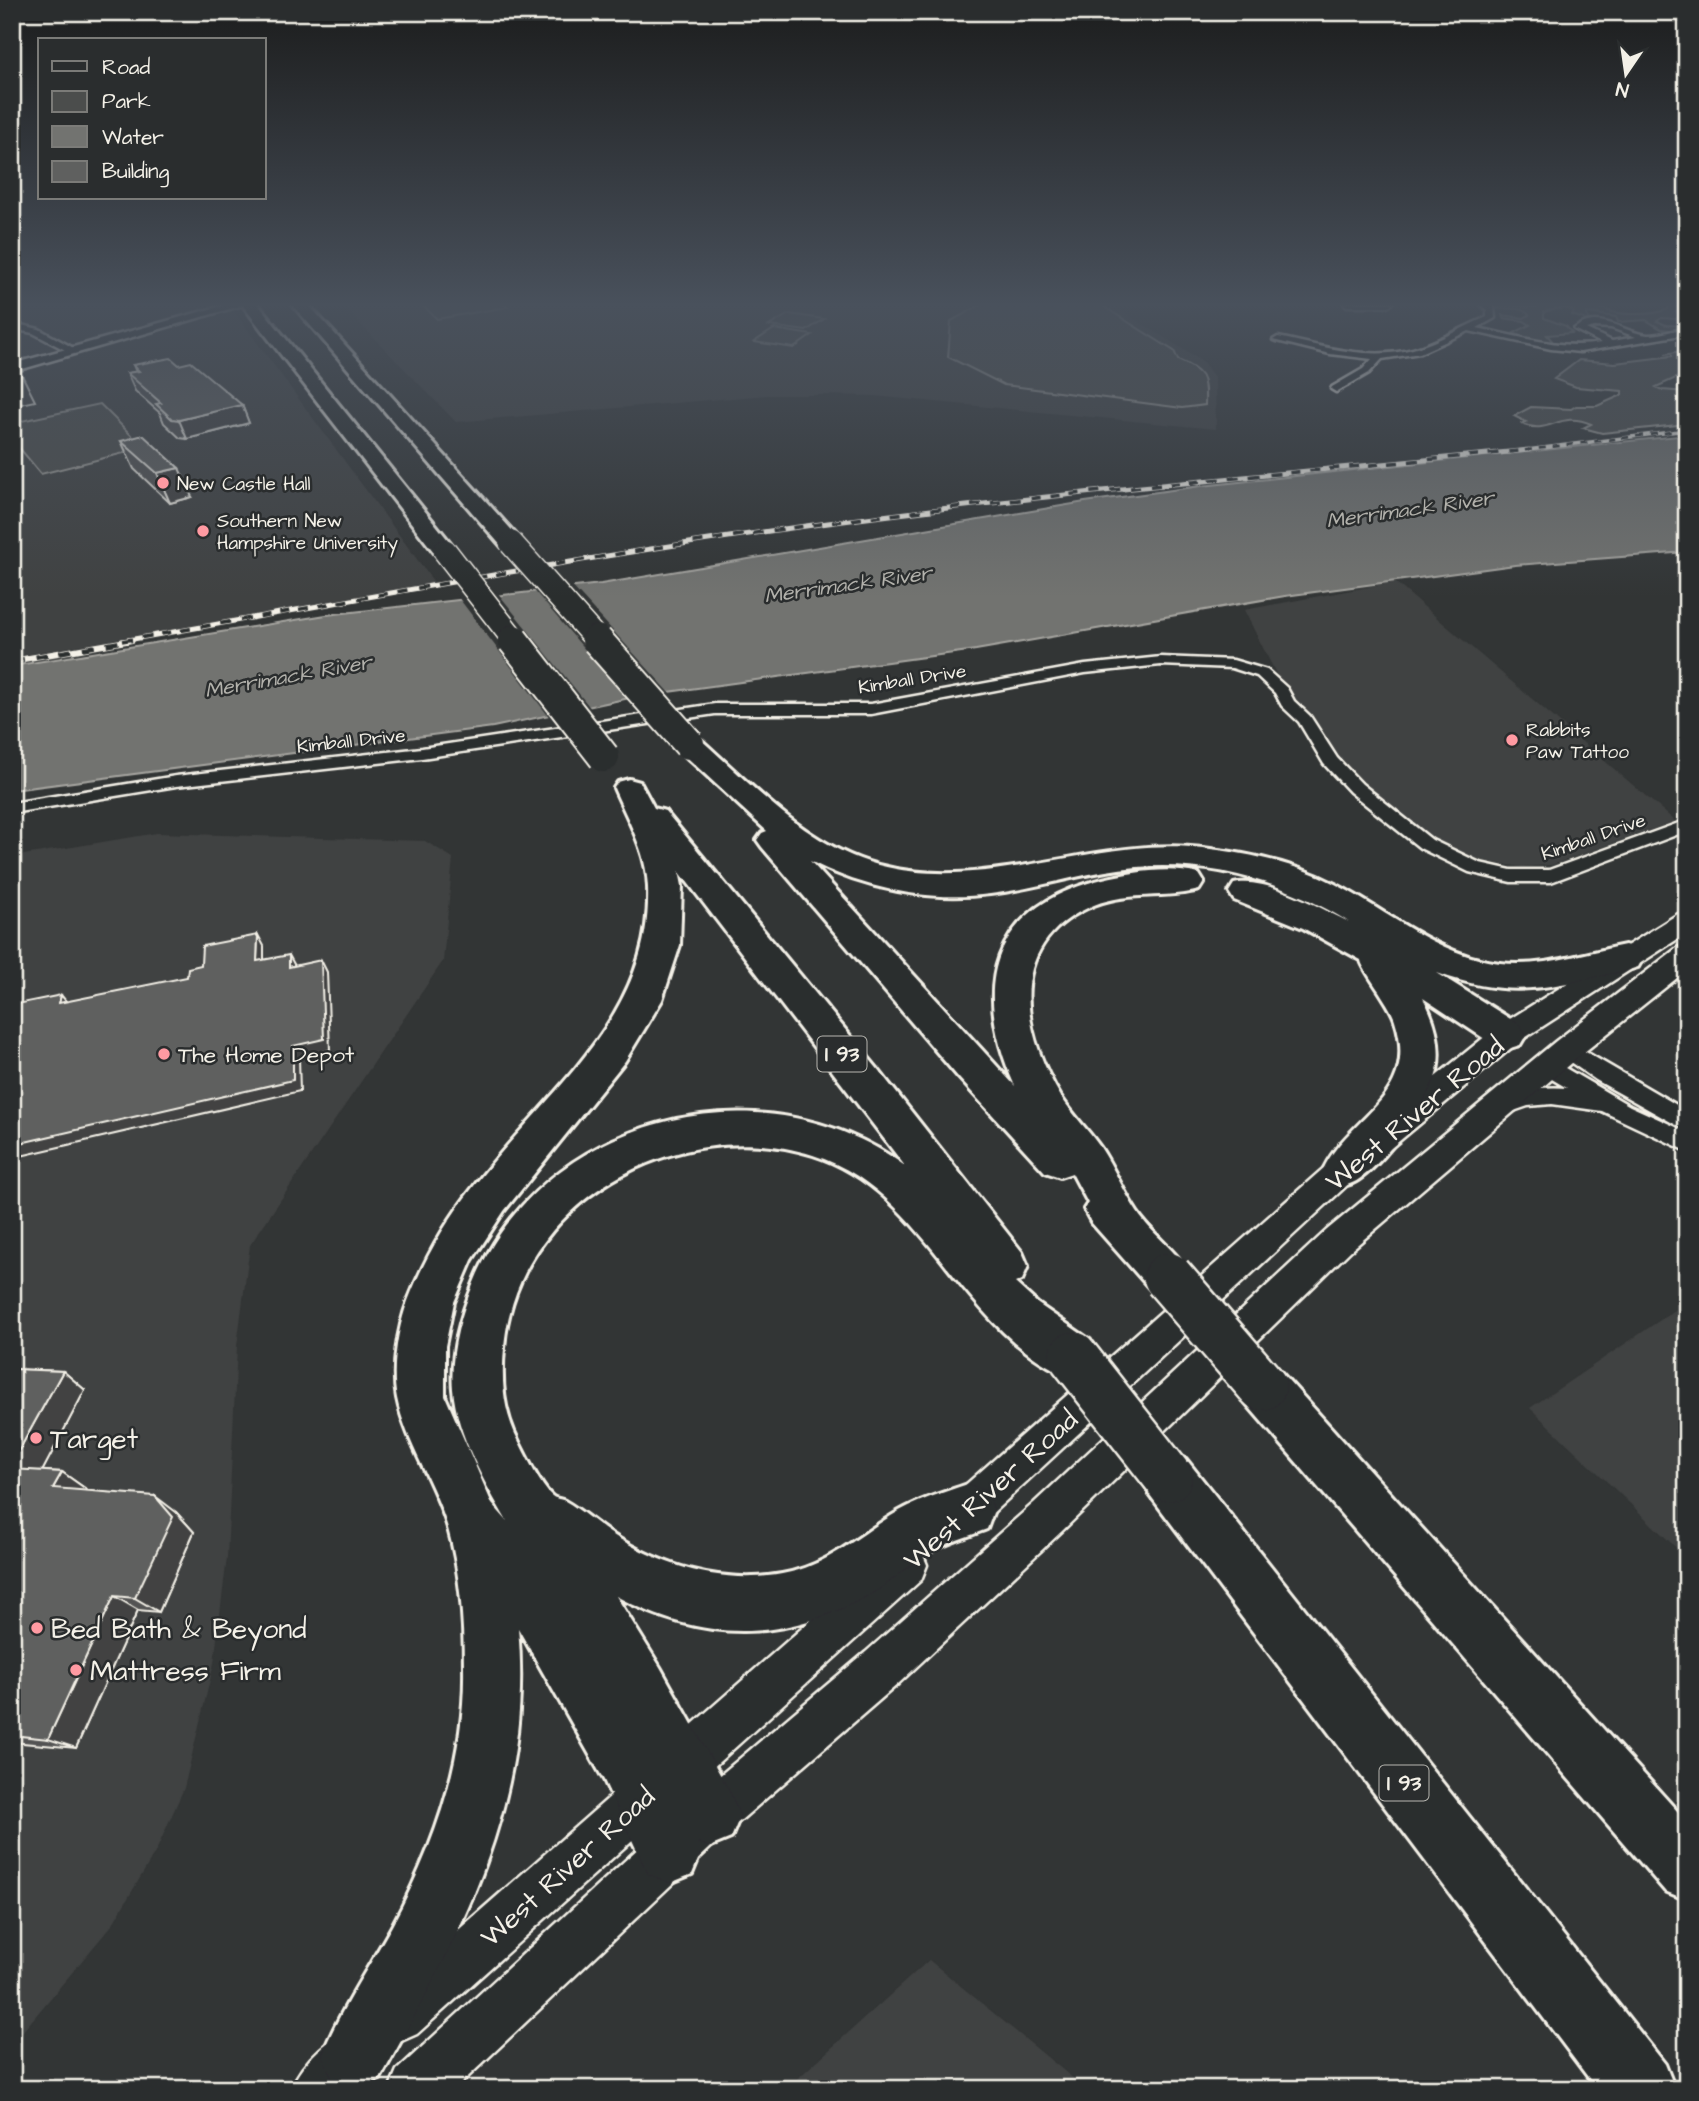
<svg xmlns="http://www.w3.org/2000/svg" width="1699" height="2101" font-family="'Architects Daughter',sans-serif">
  <rect width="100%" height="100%" fill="#323535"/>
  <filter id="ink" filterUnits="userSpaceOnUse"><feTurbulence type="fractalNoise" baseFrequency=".0143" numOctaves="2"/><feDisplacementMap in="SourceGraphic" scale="14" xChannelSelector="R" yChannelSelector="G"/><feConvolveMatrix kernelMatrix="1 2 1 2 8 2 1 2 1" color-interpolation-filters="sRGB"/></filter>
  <g filter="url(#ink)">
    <path fill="#404242" d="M12,303H228L436,585L12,657Z
      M340,303H1109L1202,361L1215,378L1216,429L874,396L819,395H767L456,422Z
      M1395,582L1675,821L1552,865L1522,867L1473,860L1438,847L1347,774L1293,707L1244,610Z
      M157,833L425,841L453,858L443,961L250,1245L237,1346L227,1557L214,1663L184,1788L156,1851L112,1925L12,2044V857Z
      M1687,1302V1558L1530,1408Z
      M929,1960L1086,2089H786Z"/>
    <path fill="#4b4d4c" stroke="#a09f9a" stroke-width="2" d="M420,303H503L508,307L437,319Z
      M984,303H1098L1174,351L1178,360C1204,371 1206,377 1205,405L1182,408L1004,385L948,357L951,321Z
      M1493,303C1508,303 1520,308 1536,307L1532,303L1569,305L1574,303H1599L1596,304C1609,317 1652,316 1668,309L1667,305L1686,307L1676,312L1687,316V320L1662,318L1657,321L1666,325L1687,326L1670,330L1661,329L1646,320L1618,322L1616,317L1587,313V316L1592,322L1572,315L1574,311C1565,306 1554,309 1544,312V318L1566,326L1572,333L1547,335L1555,344H1551L1524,338L1514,333L1530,325L1524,321L1503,318L1502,315L1524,318L1529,315C1520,305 1508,310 1496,308Z
      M789,314L824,319L806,331L769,326Z
      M774,329L812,335L794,348L754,342Z
      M1687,350V373L1656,387L1662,390L1687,392V424L1602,433L1583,428L1591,424C1559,410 1550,436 1522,424L1526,422L1514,416L1531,407L1571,409L1576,406H1597L1622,395V391L1576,387L1554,379L1579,360L1615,363L1673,356L1665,354Z
      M100,404L144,448L41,474L12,439V423Z"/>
    <path fill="#727370" stroke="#a6a5a0" stroke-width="2" d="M1687,435V552L1515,565L1285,596L976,650L639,696L493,727L12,790V666L326,615L601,584L1085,502L1201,486Z"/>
    <path fill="#323535" d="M570,584L672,695L630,702L532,588Z
      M497,592L592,710L550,718L458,597Z"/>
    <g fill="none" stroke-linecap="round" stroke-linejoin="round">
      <defs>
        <path id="street" d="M1343,303H1393L1389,306H1347Z
          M1479,303H1488L1494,307L1495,318L1477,328C1518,336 1559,350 1601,343L1574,329C1599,309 1623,333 1648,335C1660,335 1675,330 1687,328V334L1580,352L1551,349L1469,331L1420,353L1382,359L1369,373L1336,392L1331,389L1332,387L1363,369L1372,359L1330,354L1273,340L1278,337C1321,346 1369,361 1413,349C1439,342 1462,327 1487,317V310ZM1594,327L1611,328L1636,337L1612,341L1586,329Z
          M1675,303H1687V307L1676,305Z
          M12,323L39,329L79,351L71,353L33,333L12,329Z
          M1161,657L1233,660L1267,670L1287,688L1294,701L1310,716L1337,758L1362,784L1432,840L1480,863L1511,870H1549L1687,820V831L1551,882H1511L1469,872L1420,848L1350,792L1324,764L1299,722L1282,706L1275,693L1257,676L1232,668L1161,665L1085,673L871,714H715L422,758L176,786L12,813V803L176,776L422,748L715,704H871L1085,665Z
          M1567,1041L1687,1111V1131L1596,1080L1560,1055L1557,1049L1560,1043Z
          M1548,1058L1630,1106L1687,1132V1151L1602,1111L1552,1104L1528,1106L1505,1114L1497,1111L1494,1105L1497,1099C1520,1090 1542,1086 1567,1088L1540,1072L1537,1066L1540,1060Z"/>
        <path id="secondary" d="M232,303H250L12,372V364Z
          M1687,911V933L1517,1043L1356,1177L972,1532L958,1538L944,1532L938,1518L944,1504L1334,1159L1497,1027L1678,914Z
          M1687,945V970L1578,1057L1351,1250L1062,1531L898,1684L726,1833L455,2089H389L397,2070L692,1799L866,1652L1034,1503L1327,1230L1556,1041L1677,948Z
          M906,1544L921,1550L927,1565L921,1580L417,2034L399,2042L383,2035L389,2049L381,2068L358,2089H291C303,2059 333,2035 362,2022L378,2029L373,2016L381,1998L891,1550Z"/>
        <path id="highway" d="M241,303H257L453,546L457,551L453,556H437Z
          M291,303H307L519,538L523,543L519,548H503Z
          M689,735L699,738C753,786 807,846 878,865C988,894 1092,836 1203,848C1247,853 1295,863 1335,884C1388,911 1438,956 1500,963C1543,968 1584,953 1625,945L1638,949L1643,958L1638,967L1625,971C1548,986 1516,1001 1437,973L1520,1025L1526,1035L1520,1045L1507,1049L1494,1045L1423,998C1435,1020 1442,1045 1437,1071C1432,1097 1372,1184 1345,1185C1341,1185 1334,1182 1330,1180L1324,1168C1352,1113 1420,1098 1395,1020C1390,1003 1361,968 1361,960L1303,928L1234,900L1229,892L1234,884C1264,876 1321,908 1349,922C1285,882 1213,861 1137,867C1087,871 1040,888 990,894C930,902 864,889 810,861L1015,1086C971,987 989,907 1103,879C1133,872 1169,866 1199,874L1204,882L1199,890C1165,899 1129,891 1094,905C1005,942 1020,1028 1061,1097C1073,1115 1088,1130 1100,1147C1114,1168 1123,1191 1137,1212C1153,1236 1178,1251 1191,1277L1184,1291L1168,1297L1152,1291L1091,1222L1084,1209L1088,1203L1072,1173L1060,1177L1045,1172L959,1078L762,847L757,840L762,833L767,831L679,750L674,744L679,738Z
          M629,779L640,782L654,808L665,811L876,1067L1022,1252L1028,1266L1022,1280L1015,1283L1038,1304L1090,1340L1097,1356L1090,1372L1073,1378C961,1335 930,1192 813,1155C678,1112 515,1202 504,1348C501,1383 503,1411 519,1442C526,1456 541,1487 552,1496C555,1499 561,1499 565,1501C581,1510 595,1523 610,1533C661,1566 721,1585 782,1574C827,1566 854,1539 891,1516C914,1501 942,1493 968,1484L987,1491L994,1510L987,1529C969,1536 949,1542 932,1551C910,1563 893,1582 871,1594C783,1643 704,1643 616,1596L660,1667L731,1794L740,1816L731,1838L709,1847L697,1842L701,1852L692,1874L670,1883L648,1874L604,1780L518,1628C534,1802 461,1933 380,2079L354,2089L332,2079L322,2055C340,2010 368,1969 392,1926C435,1846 466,1758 464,1666C464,1621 460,1571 448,1528C435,1483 406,1443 397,1398C391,1369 398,1328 408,1301C424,1260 446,1221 474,1186C546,1092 653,1017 648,887C647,852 627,818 614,788L618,782ZM679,871L905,1166C761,1060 539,1118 473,1285C460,1317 450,1354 453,1389C457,1435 484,1481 507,1521L492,1504L445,1396V1346L454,1302L472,1260L504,1211L625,1061L662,1000L680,945L682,886Z
          M1262,1363L1279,1370L1687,1822V1900L1665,1891L1245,1402L1238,1386L1245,1370Z
          M1168,1451L1186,1459L1665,2064L1675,2089H1597L1150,1495L1142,1477L1150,1459Z"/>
      </defs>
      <use href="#street" stroke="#f4f1e8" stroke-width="5"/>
      <use href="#secondary" stroke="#f4f1e8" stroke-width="5"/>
      <use href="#highway" stroke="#f4f1e8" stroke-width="6"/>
      <use href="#street" fill="#2a2d2e" fill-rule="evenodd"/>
      <use href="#secondary" fill="#2a2d2e" fill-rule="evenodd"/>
      <use href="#highway" fill="#2a2d2e" fill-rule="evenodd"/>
      <defs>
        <path id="rail-far2" d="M1511,452L1687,430"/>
        <path id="rail-far1" d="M122,641C344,602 567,559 791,528C1036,494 1283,474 1529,450"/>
        <path id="rail" d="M12,661L132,640"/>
      </defs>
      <use href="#rail-far2" stroke="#f4f1e8" stroke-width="3.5"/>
      <use href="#rail-far1" stroke="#f4f1e8" stroke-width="5"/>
      <use href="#rail" stroke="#f4f1e8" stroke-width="6"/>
      <use href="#rail-far2" stroke="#2a2d2e" stroke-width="2.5" stroke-dasharray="7" stroke-linecap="butt"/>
      <use href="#rail-far1" stroke="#2a2d2e" stroke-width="3.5" stroke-dasharray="10" stroke-linecap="butt"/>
      <use href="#rail" stroke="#2a2d2e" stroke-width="4.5" stroke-dasharray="12" stroke-linecap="butt"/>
      <defs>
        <path id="highway-bridge-far2" d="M511,543L598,641
          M445,551L515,641"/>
        <path id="highway-bridge-far1" d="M513,640L604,757
          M597,640L689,744"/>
        <path id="highway-bridge" d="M1168,1277L1262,1386
          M1073,1356L1168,1477"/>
      </defs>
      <use href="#highway-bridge-far2" stroke="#f4f1e8" stroke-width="26" stroke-linecap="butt"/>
      <use href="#highway-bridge-far1" stroke="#f4f1e8" stroke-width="34" stroke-linecap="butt"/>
      <use href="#highway-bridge" stroke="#f4f1e8" stroke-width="53" stroke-linecap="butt"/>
      <use href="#highway-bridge-far2" stroke="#2a2d2e" stroke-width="23"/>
      <use href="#highway-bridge-far1" stroke="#2a2d2e" stroke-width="30"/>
      <use href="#highway-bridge" stroke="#2a2d2e" stroke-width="48"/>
    </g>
    <path fill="#525352" stroke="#f4f1e8" stroke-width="2" d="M133,365H179L242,405L249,423L187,439L180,438L164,423L160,413L135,391L127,373L136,372Z
      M121,441L192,497L170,503L134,469Z
      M12,1369L63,1371L85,1390L42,1471L62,1472L86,1489L85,1490L176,1512L194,1532L159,1612L138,1610L76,1748L12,1742Z"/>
    <path fill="#424342" stroke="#f4f1e8" stroke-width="2" d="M22,375L35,401L12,406V377Z
      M242,405L249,423L187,439L179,420Z
      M179,468L192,497L170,503L157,473Z
      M258,935L264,946V973L257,961Z
      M289,955L295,966L289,967Z
      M321,960L327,972L330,1050L299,1058L300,1091L12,1158V1145L293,1046Z
      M61,995L70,1006L59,1003Z
      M63,1371L85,1390L35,1485L12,1471V1463Z
      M62,1472L86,1489L78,1504L53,1488Z
      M155,1496L176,1512L194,1532L159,1612L135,1598Z
      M114,1596L138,1610L76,1748L48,1739Z"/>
    <path fill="#5f605f" stroke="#f4f1e8" stroke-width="2" d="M171,358L179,365L191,362L242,405L179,420L172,419L156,404L161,403L127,373L139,371L133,365Z
      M12,365L22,375L12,377Z
      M143,435L179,468L157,473L121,441Z
      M258,935L257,961L289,955V967L321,960L324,1039L293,1046V1080L12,1145V1005L61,995L59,1003L187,977L188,968L201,965L202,946Z
      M12,1369L63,1371L12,1463Z
      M12,1469L62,1472L53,1488L155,1496L173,1517L135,1598L114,1596L48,1739L12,1735Z"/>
  </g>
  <linearGradient id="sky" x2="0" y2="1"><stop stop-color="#1c1d1d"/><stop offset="0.51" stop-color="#49515c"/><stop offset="1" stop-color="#49515c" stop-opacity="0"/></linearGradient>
  <rect width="1699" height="597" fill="url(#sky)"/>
  <g fill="#ff9aa2" stroke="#2a2d2e" stroke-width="2.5">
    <circle cx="163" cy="483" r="7"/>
    <circle cx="203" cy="531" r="7"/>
    <circle cx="1512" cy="740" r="7"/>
    <circle cx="164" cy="1054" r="7"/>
    <circle cx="36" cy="1438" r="7"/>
    <circle cx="37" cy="1628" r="7"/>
    <circle cx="76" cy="1670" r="7"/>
  </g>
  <g text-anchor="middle" stroke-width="5" stroke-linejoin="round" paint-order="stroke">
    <g font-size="19" fill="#f4f1e8" stroke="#2a2d2e" text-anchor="start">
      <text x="177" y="490">New Castle Hall</text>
      <text x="217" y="527">Southern New<tspan x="217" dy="22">Hampshire University</tspan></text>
      <text x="1526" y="736">Rabbits<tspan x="1526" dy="22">Paw Tattoo</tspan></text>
    </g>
    <g font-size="19" fill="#f4f1e8" stroke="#2a2d2e">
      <text transform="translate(912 678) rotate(-9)" y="7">Kimball Drive</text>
      <text transform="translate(351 740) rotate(-6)" y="7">Kimball Drive</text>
      <text transform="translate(1593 836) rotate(-19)" y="7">Kimball Drive</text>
    </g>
    <g font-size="21" font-style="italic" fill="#b3b2ac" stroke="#2a2d2e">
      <text transform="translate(1410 509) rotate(-8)" y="7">Merrimack River</text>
      <text transform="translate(848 584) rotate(-8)" y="7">Merrimack River</text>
      <text transform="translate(288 676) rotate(-10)" y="7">Merrimack River</text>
    </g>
    <g fill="#2a2d2e" stroke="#b7b6b0" stroke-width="2">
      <rect x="817.5" y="1036.5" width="49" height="35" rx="5"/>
      <rect x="1379.5" y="1765.5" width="49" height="35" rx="5"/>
    </g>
    <g font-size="21" font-weight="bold" fill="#f4f1e8">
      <text x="842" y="1061">I 93</text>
      <text x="1404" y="1790">I 93</text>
    </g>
    <g font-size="23" fill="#f4f1e8" stroke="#2a2d2e" text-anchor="start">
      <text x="178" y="1062">The Home Depot</text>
    </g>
    <g font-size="28" fill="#f4f1e8" stroke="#2a2d2e">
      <text transform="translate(1414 1113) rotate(-40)" y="10">West River Road</text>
      <text transform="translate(990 1489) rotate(-42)" y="10">West River Road</text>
      <text transform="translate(567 1866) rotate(-42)" y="10">West River Road</text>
    </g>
    <g font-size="28" fill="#f4f1e8" stroke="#2a2d2e" text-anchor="start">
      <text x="50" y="1448">Target</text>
      <text x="51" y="1638">Bed Bath &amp; Beyond</text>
      <text x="90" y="1680">Mattress Firm</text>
    </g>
  </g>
  <rect width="1699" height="2101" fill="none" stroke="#2a2d2e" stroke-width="42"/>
  <rect x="21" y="21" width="1657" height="2059" fill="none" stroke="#f4f1e8" stroke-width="2.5" filter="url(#ink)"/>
  <rect x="38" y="38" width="228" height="161" fill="#2a2d2e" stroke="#7b7b78" stroke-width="2"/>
  <rect x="52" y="61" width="35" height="10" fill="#2a2d2e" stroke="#7b7b78" stroke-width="2"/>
  <text x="102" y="74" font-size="21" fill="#f4f1e8">Road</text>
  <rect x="52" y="91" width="35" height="21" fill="#4b4d4c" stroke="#7b7b78" stroke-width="2"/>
  <text x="102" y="108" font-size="21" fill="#f4f1e8">Park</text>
  <rect x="52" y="126" width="35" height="21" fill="#727370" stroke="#7b7b78" stroke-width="2"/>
  <text x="102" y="144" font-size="21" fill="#f4f1e8">Water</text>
  <rect x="52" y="161" width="35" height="21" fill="#5f605f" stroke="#7b7b78" stroke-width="2"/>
  <text x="102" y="178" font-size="21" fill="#f4f1e8">Building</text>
  <g transform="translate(1626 74) rotate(193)" stroke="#2a2d2e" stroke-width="5" paint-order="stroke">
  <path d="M0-5L12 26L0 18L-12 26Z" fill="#f4f1e8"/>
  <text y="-10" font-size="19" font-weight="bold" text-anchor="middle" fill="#f4f1e8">N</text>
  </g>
</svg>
